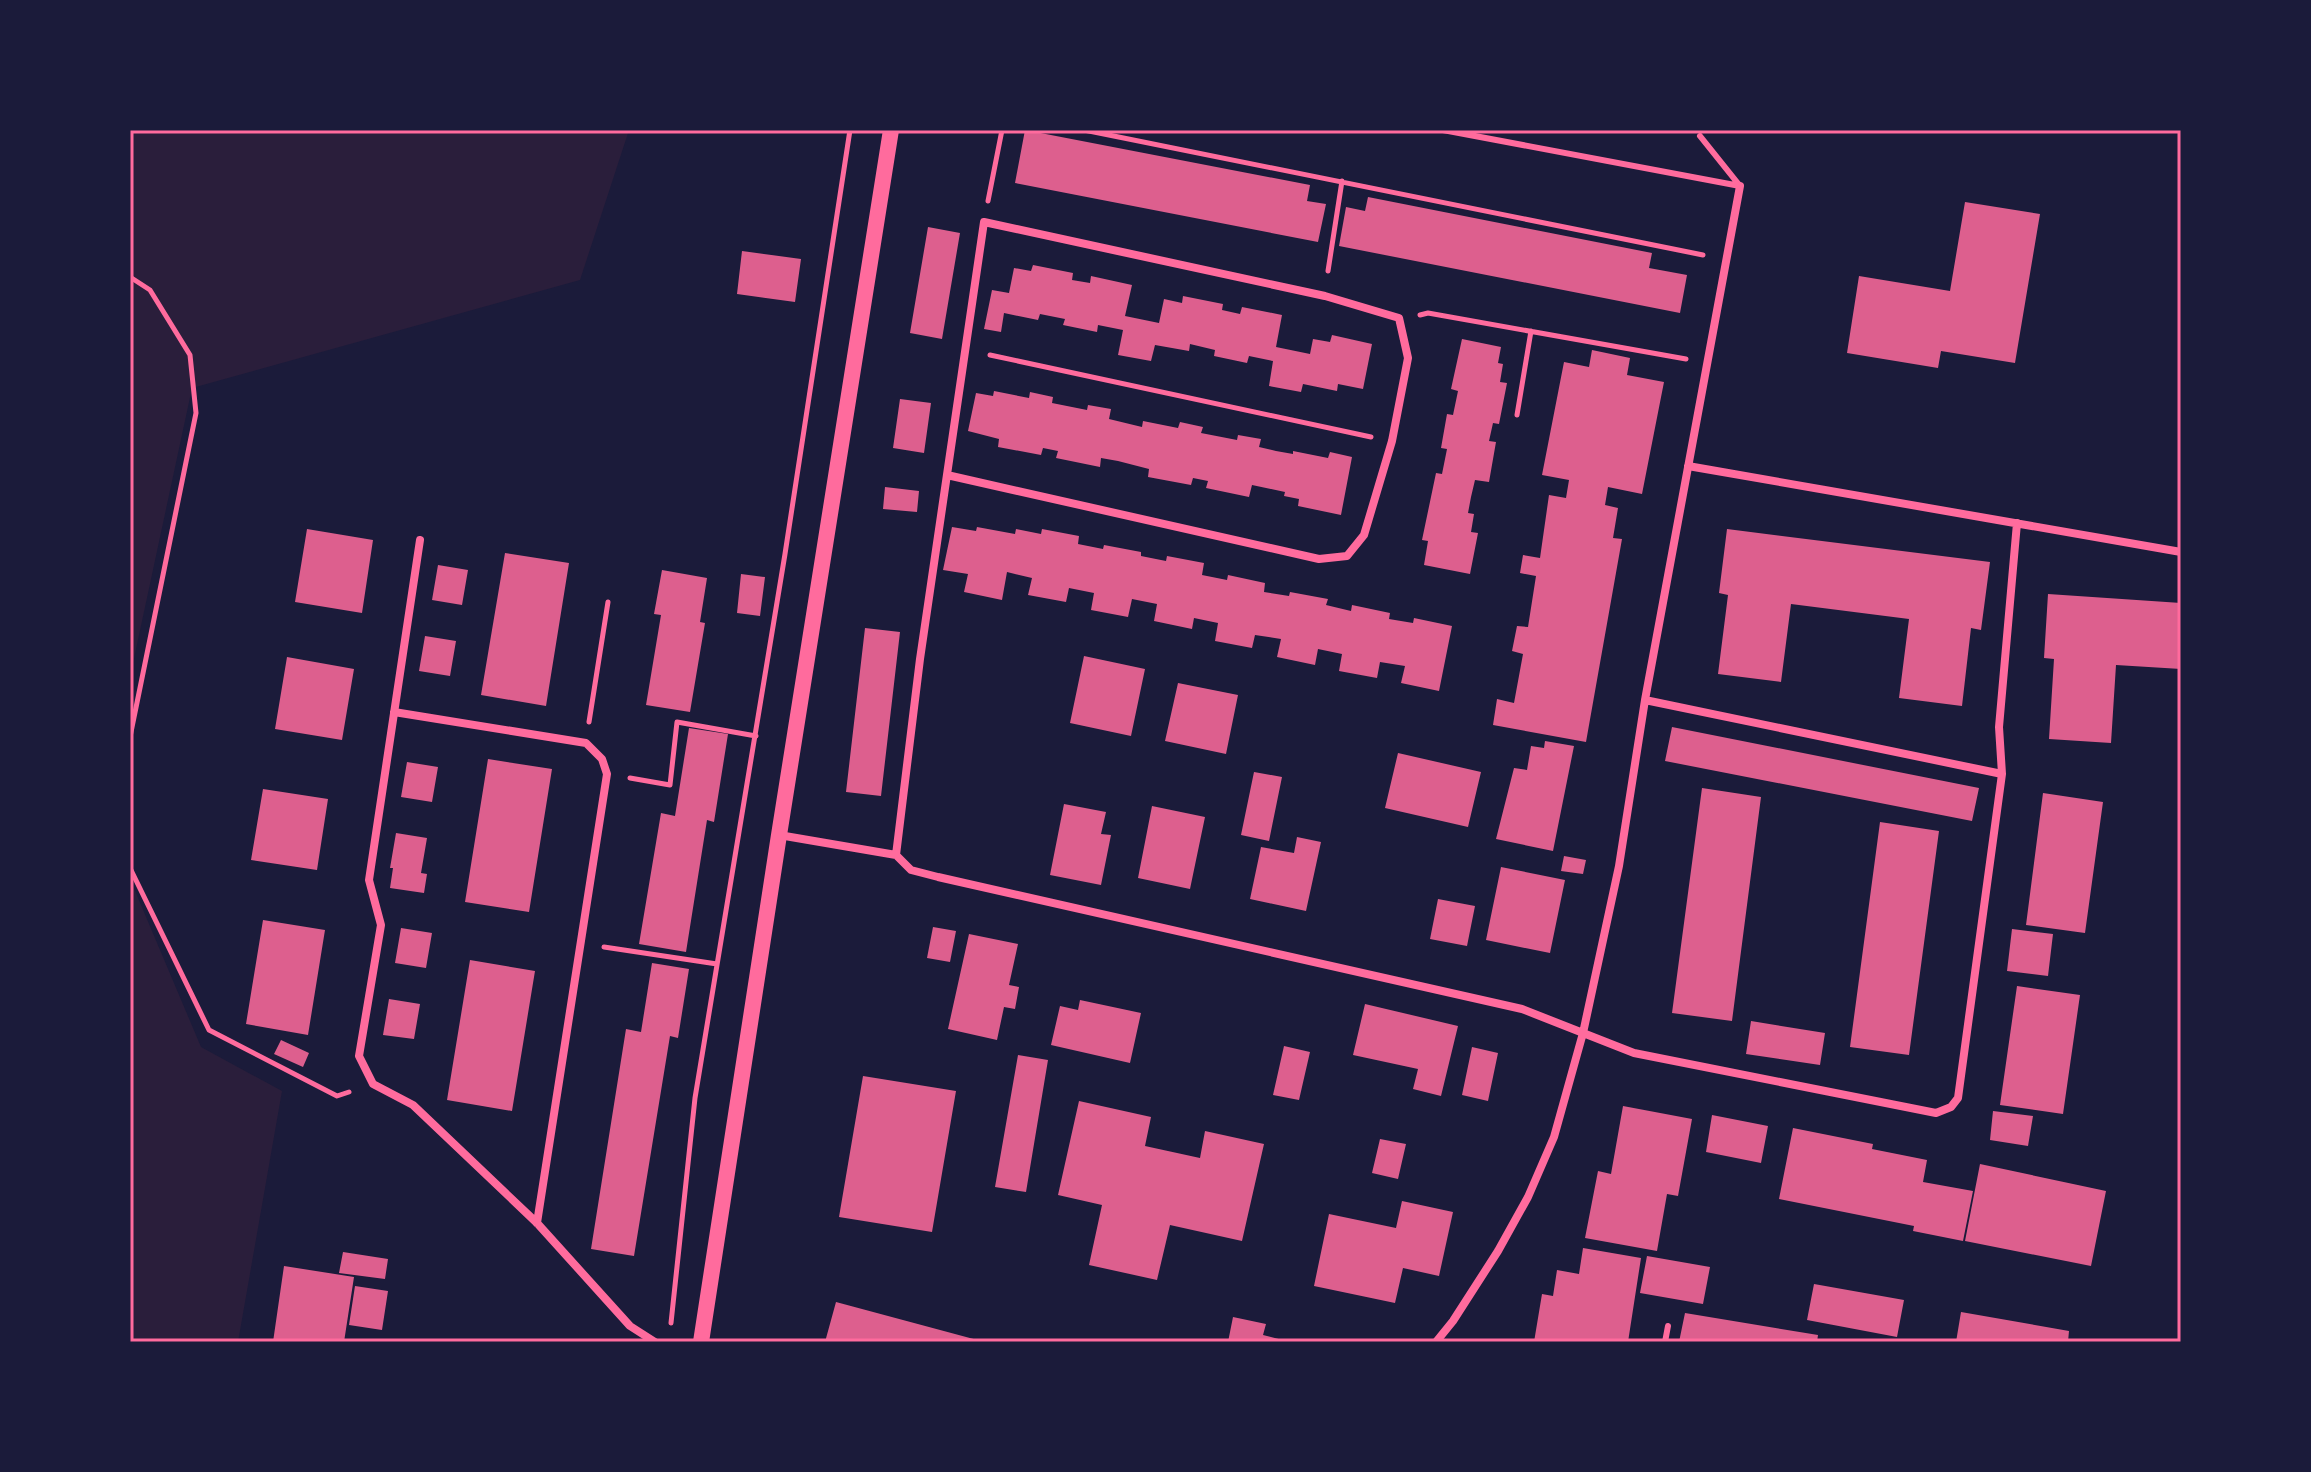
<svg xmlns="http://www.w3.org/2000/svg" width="2311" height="1472" font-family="Montserrat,sans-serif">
  <rect width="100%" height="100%" fill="#1b1b3a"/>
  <path fill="#2a1e3b" d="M130,130H629L580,280L192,388L130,677Z
    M130,879L201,1047L282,1091L238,1342H130Z"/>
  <path fill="#dd5f8e" d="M1025,130L1310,185L1307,201L1326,204L1318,242L1015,183Z
    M1368,197L1652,253L1649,268L1687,275L1680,313L1339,246L1346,207L1365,211Z
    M1965,202L2040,214L2015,363L1941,351L1938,368L1847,353L1859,276L1950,291Z
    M928,227L960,233L942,339L910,333Z
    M742,251L801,259L795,302L737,294Z
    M1033,265L1073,273L1072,280L1090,283L1091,276L1132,285L1125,316L1159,323L1164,299L1182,303L1183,296L1223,304L1222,310L1240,314L1242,307L1282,315L1276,347L1310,354L1313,339L1330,342L1332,335L1372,344L1363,389L1338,384L1337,391L1303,384L1301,392L1269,386L1273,361L1249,356L1247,363L1214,356L1215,350L1190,344L1189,351L1155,345L1151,361L1118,355L1123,330L1098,325L1097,332L1063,325L1065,319L1040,314L1038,320L1004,313L1001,332L984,329L992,290L1009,293L1014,268L1031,271Z
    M1462,339L1501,347L1498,363L1503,364L1500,382L1507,383L1499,424L1493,423L1489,441L1496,442L1489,482L1475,480L1471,497L1468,513L1474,514L1471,532L1478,533L1470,574L1424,565L1428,541L1422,540L1436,473L1442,474L1447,449L1441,448L1447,414L1453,415L1458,391L1451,389Z
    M1592,350L1630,358L1627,375L1664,382L1642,494L1608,487L1605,505L1618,508L1613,538L1622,539L1586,742L1493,725L1497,699L1514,703L1523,654L1512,651L1517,626L1528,627L1536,576L1520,573L1523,555L1540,558L1549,495L1566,498L1569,480L1542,475L1564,362L1589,367Z
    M994,391L1029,398L1030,392L1053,397L1052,403L1087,410L1088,405L1111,409L1109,419L1142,427L1143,421L1178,428L1180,422L1203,427L1201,433L1237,440L1238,435L1261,439L1259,447L1276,451L1293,454V451L1328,458L1330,452L1352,457L1341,515L1298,506L1299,499L1284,496L1285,492L1252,485L1249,497L1206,488L1208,481L1193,478L1191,485L1148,477L1149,469L1118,461L1101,458L1100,467L1056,458L1058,451L1043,448L1041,455L998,447L999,439L968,431L976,393L993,396Z
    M900,399L931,403L924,453L893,448Z
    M885,487L919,491L917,512L883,509Z
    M952,527L976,531L977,527L1015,534L1016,529L1041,534L1042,529L1079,536L1078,544L1103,549L1104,545L1141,552V556L1166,561L1167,556L1204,563L1202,575L1227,580L1228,575L1265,583L1264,592L1289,596L1290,592L1328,599L1326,605L1351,611L1352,605L1390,613L1389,619L1413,623L1414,618L1452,626L1439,691L1401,683L1405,666L1380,662L1377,678L1339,671L1342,654L1318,649L1315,665L1277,657L1281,639L1255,635L1252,648L1215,641L1218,623L1194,618L1192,629L1154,621L1157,604L1132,599L1128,617L1091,610L1094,593L1069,588L1066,602L1028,595L1032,578L1007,572L1002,600L964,592L968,574L943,570Z
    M307,529L373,540L362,613L295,602Z
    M1727,529L1990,562L1981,630L1971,628L1962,706L1899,698L1909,619L1791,604L1781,682L1718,674L1728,595L1719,593Z
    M505,553L569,563L546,706L481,695Z
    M438,565L468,570L462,605L432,600Z
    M662,570L707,578L700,622L705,623L690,712L646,705L661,615L654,614Z
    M741,574L765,577L760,616L737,613Z
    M2048,594L2181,603V669L2116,665L2111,743L2049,739L2054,659L2044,658Z
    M865,628L900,632L881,796L846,792Z
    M425,636L456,641L450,676L419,671Z
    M1084,656L1145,669L1131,736L1070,723Z
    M287,657L354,669L342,740L275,729Z
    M1178,683L1238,695L1226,754L1165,741Z
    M1672,727L1979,788L1972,821L1665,761Z
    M689,728L728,734L714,822L707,820L686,952L639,944L661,813L675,816Z
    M1545,741L1574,746L1553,851L1496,839L1514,768L1527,770L1531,746L1544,748Z
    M1398,753L1481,772L1468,827L1385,808Z
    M488,759L552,769L529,912L465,902Z
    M407,762L438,767L432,802L401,797Z
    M1254,772L1282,777L1269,841L1241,835Z
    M1702,788L1761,797L1732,1021L1672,1013Z
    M263,789L328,799L317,870L251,860Z
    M2043,793L2103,802L2085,933L2026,925Z
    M1064,804L1106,812L1101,834L1111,835L1101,885L1050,875Z
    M1152,806L1205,817L1190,889L1138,878Z
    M1880,822L1939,831L1909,1055L1850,1047Z
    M396,833L427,838L421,873L427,874L424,893L390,888L393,868H390Z
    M1297,837L1321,842L1306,911L1250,899L1261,847L1294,853Z
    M1564,856L1586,860L1583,874L1561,871Z
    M1501,867L1565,880L1550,953L1486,940Z
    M1438,899L1475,906L1467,946L1430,939Z
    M263,920L325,930L308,1035L246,1024Z
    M933,927L956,931L950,962L927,958Z
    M401,928L432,933L426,968L395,963Z
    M2012,929L2053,934L2048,976L2007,971Z
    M969,934L1018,944L1009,985L1019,987L1015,1009L1004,1007L997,1040L948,1029Z
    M470,960L535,971L512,1111L447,1100Z
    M652,963L689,969L678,1038L670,1036L634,1256L591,1249L626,1029L641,1032Z
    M2017,986L2080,995L2063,1114L2000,1105Z
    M389,999L420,1004L414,1039L383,1035Z
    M1080,1000L1141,1013L1130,1063L1051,1045L1060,1006L1078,1010Z
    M1365,1004L1458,1026L1441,1096L1413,1089L1418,1069L1353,1055Z
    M1751,1021L1825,1033L1820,1065L1746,1054Z
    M281,1040L309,1053L303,1067L274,1054Z
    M1284,1046L1310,1052L1299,1100L1273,1095Z
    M1472,1047L1498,1053L1488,1101L1462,1095Z
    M1018,1055L1048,1060L1026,1192L995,1187Z
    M863,1076L956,1091L932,1232L839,1217Z
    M1079,1101L1151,1117L1145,1146L1200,1158L1205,1131L1264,1144L1242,1241L1170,1225L1157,1280L1089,1265L1102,1205L1058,1195Z
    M1623,1106L1692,1119L1678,1196L1667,1194L1657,1251L1585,1238L1598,1171L1611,1174Z
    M1993,1111L2033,1116L2028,1146L1990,1140Z
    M1712,1115L1768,1126L1761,1163L1706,1152Z
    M1793,1128L1873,1144L1872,1149L1927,1160L1923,1182L1973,1191L1963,1241L1913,1231L1914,1226L1779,1199Z
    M1380,1139L1406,1144L1398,1179L1372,1173Z
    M1980,1164L2106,1191L2091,1266L1965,1241Z
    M1402,1201L1453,1212L1439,1276L1403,1268L1395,1303L1314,1286L1329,1214L1396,1228Z
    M1583,1248L1641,1258L1628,1342H1534L1542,1294L1553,1296L1557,1270L1579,1274Z
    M343,1252L388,1259L385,1279L339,1273Z
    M1647,1256L1710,1267L1703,1304L1640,1293Z
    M284,1266L354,1277L344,1342H273Z
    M1814,1284L1904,1300L1897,1337L1807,1320Z
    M355,1286L388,1291L382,1330L349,1325Z
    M836,1302L981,1341V1342H825Z
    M1961,1312L2069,1331L2068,1342H1956Z
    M1685,1313L1818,1335L1817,1342H1679Z
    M1233,1317L1266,1324L1263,1335L1290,1342H1228Z"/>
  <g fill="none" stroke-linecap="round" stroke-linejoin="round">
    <path stroke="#ff6b9d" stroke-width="5" d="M1084,130L1703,255
      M988,201L1002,130
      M1328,271L1342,181
      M130,277L150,290L190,355L196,413L130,737
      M1420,315L1428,313L1686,359
      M990,355L1371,437
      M1517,415L1531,331
      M589,722L608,602
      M630,778L670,785L677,722L756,736
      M130,868L209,1030L337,1096L349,1092
      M604,947L717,964
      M671,1323L695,1098L785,554L850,130"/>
    <path stroke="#ff6b9d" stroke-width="6" d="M1443,130L1740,186L1700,136
      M1665,1342L1668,1326"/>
    <path stroke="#ff6b9d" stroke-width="8" d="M1688,466L2181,552
      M420,540L369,880L381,925L359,1056L373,1084L413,1105L537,1223L630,1326L655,1342
      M1645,700L2002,774
      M394,712L586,743L602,759L607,774L537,1223
      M779,835L896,855L911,870L938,877L1522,1009L1634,1053L1936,1113L1951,1107L1958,1098L2002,774L1999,727L2017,523
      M896,855L920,659L984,222L1325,296L1399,318L1408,358L1392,441L1364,535L1347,556L1319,559L947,475
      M1436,1342L1453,1321L1498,1251L1528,1197L1554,1137L1583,1033L1619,866L1645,700L1740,186"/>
    <path stroke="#ff6b9d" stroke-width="16" d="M701,1342L779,835L891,130"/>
  </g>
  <rect width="2311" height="1472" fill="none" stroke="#1b1b3a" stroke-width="264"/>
  <rect x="132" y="132" width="2047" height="1208" fill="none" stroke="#ff6b9d" stroke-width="3"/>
</svg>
